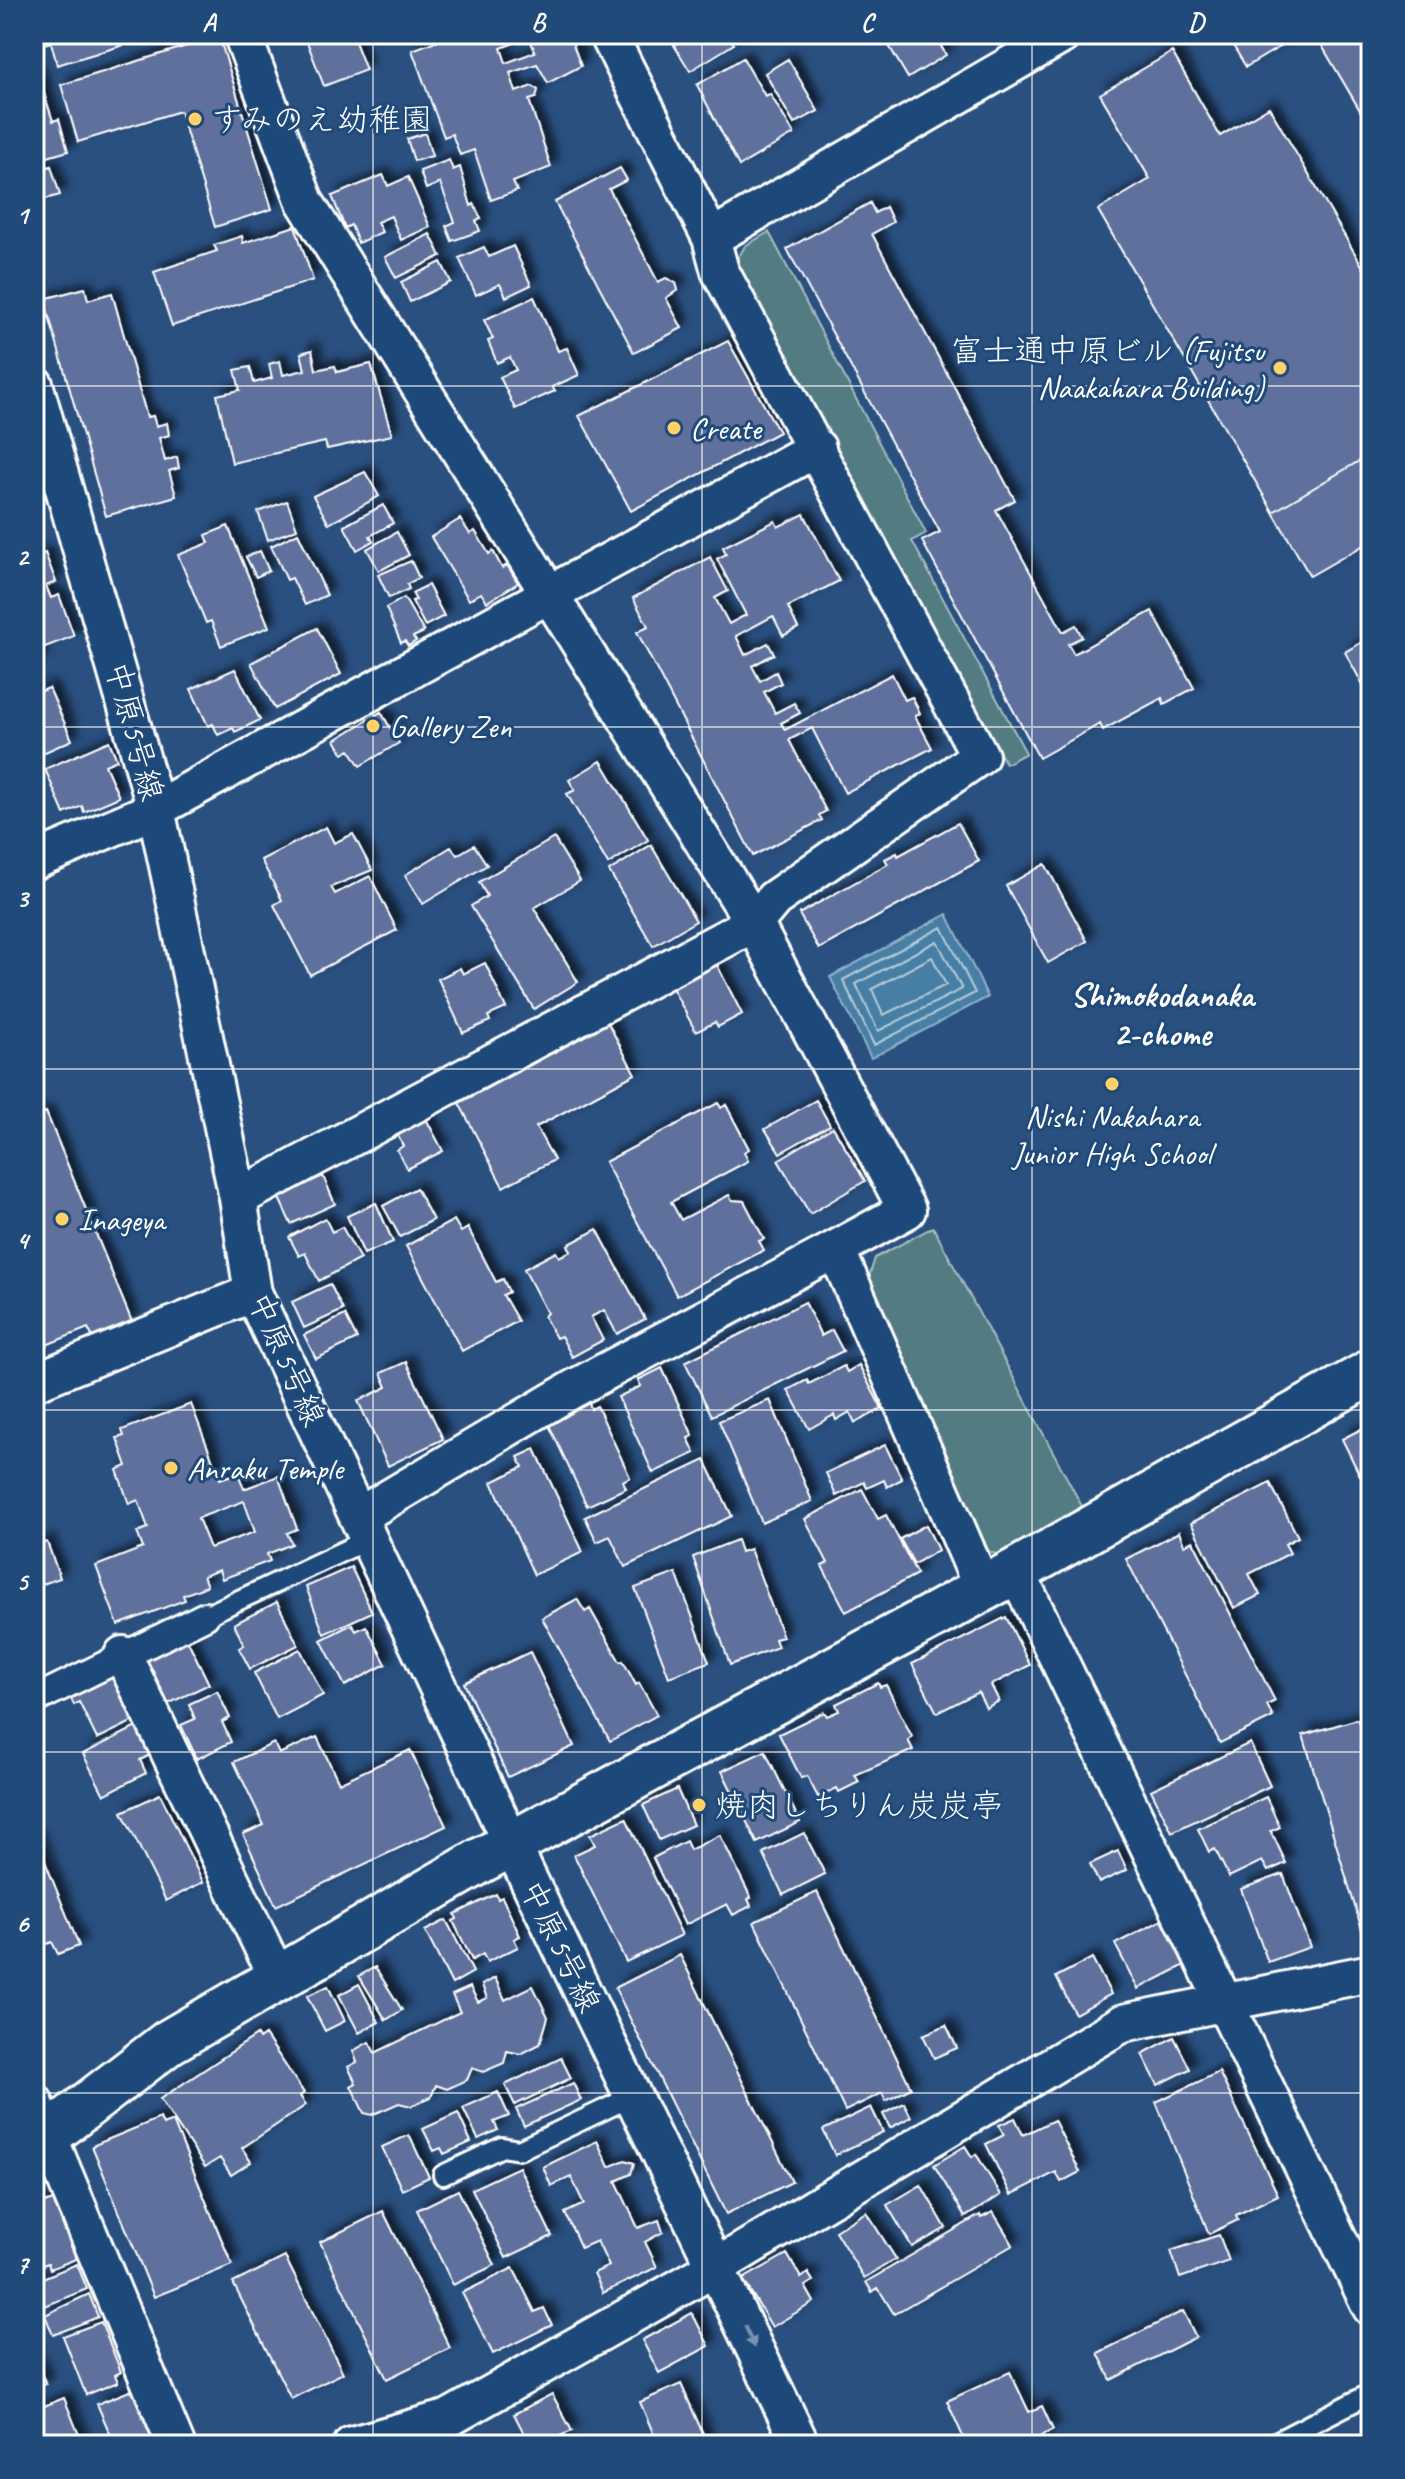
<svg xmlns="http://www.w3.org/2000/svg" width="1405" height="2479" font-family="Caveat,'Klee One',sans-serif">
  <defs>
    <filter id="shadow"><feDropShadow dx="7" dy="-7" stdDeviation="4" flood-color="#0009"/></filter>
  </defs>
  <rect width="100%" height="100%" fill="#2a5080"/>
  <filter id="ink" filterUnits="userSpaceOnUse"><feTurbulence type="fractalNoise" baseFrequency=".0125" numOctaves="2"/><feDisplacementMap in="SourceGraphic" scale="16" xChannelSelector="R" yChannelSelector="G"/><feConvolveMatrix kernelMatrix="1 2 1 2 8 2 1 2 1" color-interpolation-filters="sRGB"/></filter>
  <g filter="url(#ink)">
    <path fill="#527b82" stroke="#a8bdc0" stroke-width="2" d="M769,232L926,533L912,541L1026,753L1006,764L734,265L745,246Z
      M933,1227L1084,1510L1001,1556L983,1549L869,1277L875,1258Z"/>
    <path fill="#477ea3" stroke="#91b2c8" stroke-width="2" d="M947,914L988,997L871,1058L830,977Z"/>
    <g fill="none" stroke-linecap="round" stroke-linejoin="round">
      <path stroke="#b5cbda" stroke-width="2" d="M942,927L975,993L874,1045L843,980Z
        M937,941L962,989L878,1031L856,984Z
        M932,957L946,985L883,1015L872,989Z"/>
    </g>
    <path fill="#5f709c" stroke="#fff" stroke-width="2" fill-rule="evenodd" filter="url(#shadow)" d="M34,34H121L124,45L57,65L51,42L34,47Z
      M304,34H352L366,70L324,86Z
      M455,34H515L514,43L501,48L506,63L535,52L528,34H569L581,66L548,83L537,64L510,73L516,92L532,86L538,90L536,98L529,100L551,167L513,182L517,191L491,200L474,150L460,155L452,134L444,137L412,50Z
      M693,34H728L734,44L690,71L674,45Z
      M882,34H934L946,55L908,78Z
      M1226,34H1301L1246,67Z
      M1315,34H1371V129Z
      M219,36L272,209L215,227L180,111L78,142L61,85Z
      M1172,52L1220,136L1269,107L1371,281V454L1273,512L1098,210L1150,179L1100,94Z
      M743,58L765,96L770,94L794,134L739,166L697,85Z
      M788,59L818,111L794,124L765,73Z
      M37,72L53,121L59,119L68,151L34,161V73Z
      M425,133L432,156L414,161L407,139Z
      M449,160L453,170L460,167L471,206L474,204L481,219L476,221L480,231L452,241L446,226L455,222L440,183L426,189L420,171Z
      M51,166L60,195L34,202V171Z
      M620,168L627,180L609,189L658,282L666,278L676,283L678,290L666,298L682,328L634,353L555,202Z
      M383,175L388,186L408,177L430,227L401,240L391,216L377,222L382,232L358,243L351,225L345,228L332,196Z
      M870,203L875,213L886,207L893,222L872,234L1015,500L996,510L1063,632L1076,625L1082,637L1068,644L1074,654L1152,611L1194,688L1164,704L1162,698L1103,730L1100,724L1039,758L922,541L940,532L787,249Z
      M295,226L313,280L172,326L154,272L217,251L214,245L242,236L243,243Z
      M430,234L441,256L396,278L385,257Z
      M513,246L531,285L506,297L500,284L476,295L459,258L484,247L489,257Z
      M441,262L451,282L410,302L401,282Z
      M85,288L88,300L112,293L147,417L153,416L156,426L167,423L169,435L159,438L165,461L177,457L179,468L169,471L176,496L106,516L44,299Z
      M534,297L558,351L567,348L579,375L552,387L555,391L515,409L500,377L516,370L510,357L497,363L488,341L493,339L484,320Z
      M728,341L779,432L631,511L579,416Z
      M312,350L316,370L335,366L337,372L371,364L392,435L327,449L325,442L232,463L217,395L240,390L235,370L250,367L254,383L272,378L269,364L280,361L283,375L305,370L301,353Z
      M1371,454V541L1310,576L1273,512Z
      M365,472L379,496L329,524L313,496Z
      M287,501L297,529L268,540L258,512Z
      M383,505L393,523L370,536L373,541L357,550L344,526Z
      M804,514L839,581L788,607L798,628L783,636L773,616L736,636L745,655L768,643L774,654L752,666L760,681L776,672L781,683L764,692L775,713L794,703L800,713L781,723L785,730L892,674L905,700L912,697L920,713L915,716L932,748L845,793L812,728L789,740L826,811L819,815L822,820L753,856L637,632L648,626L633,598L710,557L728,591L715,598L729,624L746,615L717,559L726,554L723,547L775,521L778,527Z
      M460,519L470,534L475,531L489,554L493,551L502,568L507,565L518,583L487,602L481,593L469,600L431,537Z
      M228,526L269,627L221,646L211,621L206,623L178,555L209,543L206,535Z
      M397,532L409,555L379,571L367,549Z
      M298,533L327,595L305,605L292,578L287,580L271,546Z
      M260,551L269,571L256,577L246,557Z
      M45,553L56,582L46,586L51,598L59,595L74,636L37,650L41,661L34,664V558Z
      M411,561L419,578L407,584L409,589L389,598L378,575Z
      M428,585L444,616L425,626L412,601L416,600L412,593Z
      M404,598L424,632L413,637L416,641L408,646L405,641L401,643L386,608Z
      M317,628L341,674L275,709L251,663Z
      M1371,637V700L1345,652Z
      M235,669L260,720L235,732L233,728L218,735L213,724L208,726L191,689Z
      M49,688L72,740L34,757V694Z
      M381,712L399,743L360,766L350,750L343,754L335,740Z
      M109,741L117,760L105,765L119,797L84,812L82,806L64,814L45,769Z
      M601,761L648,840L608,864L567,794L575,790L569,780Z
      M958,823L979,861L819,949L799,914L888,864L885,859L897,853L898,856Z
      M326,827L334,843L353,834L372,870L331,887L335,894L370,876L397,930L310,975L274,905L282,900L261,860Z
      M554,838L580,881L534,908L578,982L534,1009L471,906L487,896L479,882Z
      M474,845L487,865L423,904L405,875L451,847L457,855Z
      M651,845L696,921L653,946L609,871Z
      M1045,864L1087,941L1048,963L1006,886Z
      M485,963L506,1008L488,1016L490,1021L463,1033L438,979L460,968L463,974Z
      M717,965L742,1014L718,1027L715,1022L696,1032L672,988Z
      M608,1023L635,1074L536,1127L554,1160L503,1187L459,1103Z
      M816,1100L830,1125L780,1153L765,1129Z
      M718,1103L721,1108L726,1105L749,1149L744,1152L748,1161L671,1202L681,1220L729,1195L732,1200L744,1201L764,1239L759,1241L764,1250L677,1296L605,1162Z
      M46,1112L132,1322L93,1338L88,1328L34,1350V1117Z
      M425,1117L443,1151L407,1169L397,1150L403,1146L396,1132Z
      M833,1127L865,1181L810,1214L778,1160Z
      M323,1176L335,1204L291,1224L278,1196Z
      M416,1188L433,1220L400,1237L383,1206Z
      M376,1203L393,1242L364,1254L347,1216Z
      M325,1218L332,1232L342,1227L360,1259L319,1281L305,1253L299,1256L289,1237Z
      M454,1220L461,1232L468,1228L496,1282L503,1279L509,1292L503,1295L518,1321L462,1351L406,1246Z
      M597,1229L645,1319L617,1334L604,1310L591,1317L603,1340L572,1357L561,1336L556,1338L544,1316L547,1313L524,1269L556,1252L559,1257L571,1251L568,1245Z
      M330,1284L343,1310L304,1328L292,1302Z
      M805,1302L821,1336L832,1330L843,1351L712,1416L685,1362Z
      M345,1315L357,1339L316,1359L304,1335Z
      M406,1362L443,1439L388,1466L358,1401L387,1387L381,1373Z
      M859,1365L882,1409L855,1423L850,1412L836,1420L834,1415L809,1429L788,1390L807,1380L809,1384L844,1366L847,1372Z
      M662,1368L693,1436L688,1438L695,1453L653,1473L618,1397L641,1386L638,1380Z
      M770,1400L812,1501L762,1523L719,1421Z
      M589,1403L591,1409L597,1406L630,1477L623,1481L626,1488L587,1506L548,1423Z
      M191,1404L220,1479L238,1473L244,1489L278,1476L297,1529L287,1533L292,1544L267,1554L270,1561L222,1579L219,1570L203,1576L207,1586L183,1595L185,1600L118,1625L96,1566L143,1548L137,1532L148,1528L138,1500L129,1504L117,1470L127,1466L117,1438L124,1436L122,1430ZM244,1501L255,1532L210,1548L198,1518Z
      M1371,1424V1498L1342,1439Z
      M885,1445L902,1479L887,1487L884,1480L867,1488L864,1482L836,1496L826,1473Z
      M535,1449L583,1552L534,1575L492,1482L523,1467L518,1457Z
      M705,1460L732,1516L625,1567L610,1536L597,1542L585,1517Z
      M1270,1483L1298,1537L1285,1544L1290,1553L1249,1574L1260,1595L1234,1608L1191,1523Z
      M862,1489L878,1519L886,1515L917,1574L846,1612L822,1566L828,1563L805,1519Z
      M926,1525L938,1550L914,1564L900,1539Z
      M1179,1532L1184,1545L1193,1541L1275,1701L1267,1705L1273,1717L1220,1743L1126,1559Z
      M737,1540L741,1552L750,1549L783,1637L775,1639L778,1647L730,1665L693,1557Z
      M47,1542L60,1578L34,1587V1547Z
      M351,1567L372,1612L324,1634L306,1587Z
      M676,1573L709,1662L669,1677L635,1588Z
      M577,1599L585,1612L590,1609L620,1662L623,1661L636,1685L639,1683L657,1715L610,1741L542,1618Z
      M277,1602L298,1645L250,1669L239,1648L244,1645L234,1624Z
      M1006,1617L1030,1665L991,1685L999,1701L986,1708L978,1692L937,1713L912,1664Z
      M352,1624L356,1631L366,1626L386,1664L345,1686L321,1640Z
      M183,1631L209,1684L168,1704L146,1659L160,1653L155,1644Z
      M300,1649L323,1695L277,1719L254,1673Z
      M530,1652L574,1746L508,1777L464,1683Z
      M115,1667L140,1718L97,1739L79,1702L74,1705L67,1690Z
      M878,1683L880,1687L886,1685L912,1737L908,1740L913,1750L855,1775L859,1782L839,1792L837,1788L818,1797L807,1776L801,1778L779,1734L824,1712L827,1716L839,1711L836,1704Z
      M217,1691L230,1718L222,1722L231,1742L197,1759L181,1725L195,1719L189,1704Z
      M1358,1719L1360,1723L1364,1722L1367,1730L1371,1729V1930L1363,1933L1303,1735Z
      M140,1725L154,1753L140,1760L146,1773L104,1795L83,1754Z
      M317,1737L339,1783L410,1750L446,1826L276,1906L243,1834L264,1825L234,1762L274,1743L279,1754Z
      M1250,1743L1270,1786L1172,1832L1151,1790Z
      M765,1751L800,1822L757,1843L722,1771Z
      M677,1789L693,1825L659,1840L643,1805Z
      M160,1794L203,1882L166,1901L122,1812Z
      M1266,1797L1280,1827L1271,1831L1286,1863L1268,1871L1262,1861L1229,1877L1215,1849L1209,1852L1198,1829Z
      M626,1818L682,1935L626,1962L574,1855L595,1845L590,1835Z
      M804,1833L825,1874L783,1895L763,1853Z
      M34,1834L79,1946L58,1954L52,1942L34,1949Z
      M720,1835L751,1898L748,1899L751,1906L733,1915L727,1904L685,1925L653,1858L686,1841L690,1850Z
      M1118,1851L1127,1870L1099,1883L1090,1864Z
      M1283,1874L1310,1947L1268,1962L1241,1889Z
      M817,1892L911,2088L886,2101L882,2093L845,2111L754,1922Z
      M496,1894L498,1899L502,1897L520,1936L514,1939L518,1947L487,1962L483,1954L472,1960L453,1921L457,1919L455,1914Z
      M446,1920L473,1972L452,1984L425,1931Z
      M1162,1920L1185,1965L1138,1989L1115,1944Z
      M680,1955L792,2182L726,2214L615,1988Z
      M1092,1958L1111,1994L1075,2014L1056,1977Z
      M375,1967L402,2010L386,2020L359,1976Z
      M495,1978L505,2000L533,1986L548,2017L540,2044L521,2054L507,2051L504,2063L483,2072L472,2068L467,2080L447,2089L436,2085L431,2097L411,2106L399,2103L372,2115L364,2113L351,2086L356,2083L348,2067L357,2062L353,2051L369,2042L375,2053L460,2012L452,1995L470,1987L478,2002L487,1998L482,1985Z
      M359,1984L379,2022L359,2033L339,1995Z
      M328,1986L345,2021L325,2031L307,1996Z
      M946,2025L957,2048L934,2058L923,2035Z
      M257,2035L259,2039L265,2035L304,2093L300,2096L306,2105L242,2148L251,2162L231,2175L220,2158L205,2167L160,2099Z
      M1174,2037L1190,2069L1158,2085L1142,2054Z
      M561,2058L571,2078L515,2105L505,2085Z
      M1219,2072L1278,2195L1236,2215L1238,2220L1209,2234L1156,2102Z
      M573,2083L581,2100L524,2126L516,2109Z
      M498,2092L509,2116L494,2122L498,2130L478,2139L463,2108Z
      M904,2103L911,2117L890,2128L883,2114Z
      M871,2107L883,2132L835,2155L823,2130Z
      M458,2113L471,2142L444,2154L441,2148L434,2151L423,2129Z
      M160,2118L163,2125L173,2121L232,2265L154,2297L92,2146Z
      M1015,2118L1023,2135L1054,2120L1080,2172L1061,2182L1056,2172L1011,2195L986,2144L1004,2135L999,2125Z
      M409,2135L429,2177L402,2190L382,2147Z
      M597,2141L609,2167L625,2160L634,2163L631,2174L616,2181L638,2228L659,2220L663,2232L645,2242L657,2267L603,2293L594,2273L609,2266L597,2241L581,2248L565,2213L584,2204L571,2177L551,2186L543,2167Z
      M965,2146L972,2157L976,2154L1001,2195L965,2217L934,2165Z
      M519,2167L552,2236L506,2258L472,2189Z
      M921,2185L946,2228L912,2247L887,2205Z
      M458,2190L495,2265L453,2285L417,2210Z
      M53,2200L76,2259L50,2269L48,2263L34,2268V2207Z
      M383,2211L450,2348L387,2379L320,2242Z
      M866,2212L896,2259L864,2278L835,2231Z
      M993,2212L1013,2245L894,2314L878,2288L872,2292L866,2282L980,2215L981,2218Z
      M1219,2235L1229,2261L1180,2278L1171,2251Z
      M787,2254L801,2278L808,2273L813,2281L805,2286L814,2302L772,2327L743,2279Z
      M285,2257L343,2373L291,2399L233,2283Z
      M77,2264L87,2289L45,2306L35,2281Z
      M513,2268L535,2312L544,2308L552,2325L493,2354L462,2293Z
      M89,2294L98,2317L53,2335L45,2315Z
      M1183,2311L1196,2337L1111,2380L1098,2353Z
      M692,2313L709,2346L659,2373L642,2340Z
      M101,2322L121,2372L115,2375L118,2382L86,2395L63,2336Z
      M34,2357L46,2384L34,2389Z
      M1010,2372L1029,2412L1042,2406L1053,2430L1041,2436L1045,2445H961L965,2441L947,2401Z
      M681,2384L708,2445H653L649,2437L654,2435L640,2402Z
      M132,2390L155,2445H115L97,2404Z
      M552,2394L572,2431L560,2436L565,2445H509L526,2437L514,2414Z
      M64,2398L83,2445H36L34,2438L40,2435L34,2410Z"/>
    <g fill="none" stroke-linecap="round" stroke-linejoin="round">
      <defs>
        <path id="service" d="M205,1616L369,1539
          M443,2175L502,2147L519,2150L633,2096
          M1270,2445L1371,2393"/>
        <path id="pedestrian" d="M34,1700L205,1616"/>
        <path id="minor" d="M242,34L305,202L754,923L907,1210L836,1249L983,1589
          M711,238L1064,34
          M34,384L156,809L238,1198L253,1293L511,1843L801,2445
          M34,861L156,809L817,448
          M238,1198L754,923L774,899L980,756L720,271L711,238L608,34
          M34,1382L253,1293
          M359,1516L573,1389L836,1249
          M1016,1571L1371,2307
          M123,1655L278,1979
          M34,2102L176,2445
          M352,2445L449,2418L716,2267L1123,2023L1371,1973"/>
        <path id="tertiary" d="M34,2146L169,2042L480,1861L1016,1571L1371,1372"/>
      </defs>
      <use href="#service" stroke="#fff" stroke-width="24"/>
      <use href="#pedestrian" stroke="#fff" stroke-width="32"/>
      <use href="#minor" stroke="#fff" stroke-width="42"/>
      <use href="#tertiary" stroke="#fff" stroke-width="50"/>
      <use href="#service" stroke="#1f4a7a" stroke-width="18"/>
      <use href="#pedestrian" stroke="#1f4a7a" stroke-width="26"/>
      <use href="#minor" stroke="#1f4a7a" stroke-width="36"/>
      <use href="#tertiary" stroke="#1f4a7a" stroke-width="44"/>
    </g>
    <defs><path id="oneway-solid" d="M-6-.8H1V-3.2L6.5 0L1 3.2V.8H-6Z" transform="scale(2)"/></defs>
    <use fill="#7992af" href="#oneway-solid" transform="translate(750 2337) rotate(65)"/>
  </g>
  <path fill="none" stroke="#fff" stroke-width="2" stroke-opacity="0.55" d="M373,34V2445M702,34V2445M1032,34V2445M34,386H1371M34,727H1371M34,1069H1371M34,1410H1371M34,1752H1371M34,2093H1371"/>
  <g fill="#ffd166" stroke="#1f4a7a" stroke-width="3">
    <circle cx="195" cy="119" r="8"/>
    <circle cx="1280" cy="368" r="8"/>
    <circle cx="674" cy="428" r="8"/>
    <circle cx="373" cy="726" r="8"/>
    <circle cx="1112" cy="1084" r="8"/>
    <circle cx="62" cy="1219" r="8"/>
    <circle cx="171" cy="1468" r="8"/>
    <circle cx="699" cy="1805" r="8"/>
  </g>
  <g text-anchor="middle" stroke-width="6" stroke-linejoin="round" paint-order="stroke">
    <g font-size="32" fill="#fff" stroke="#1f4a7a" text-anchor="start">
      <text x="211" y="130">すみのえ幼稚園</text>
      <text x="1264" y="361" text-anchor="end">富士通中原ビル (Fujitsu<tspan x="1264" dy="37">Naakahara Building)</tspan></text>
      <text x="690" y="439">Create</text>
      <text x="389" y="737">Gallery Zen</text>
      <text x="1112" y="1127" text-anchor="middle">Nishi Nakahara<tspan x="1112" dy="37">Junior High School</tspan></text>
      <text x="78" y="1230">Inageya</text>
      <text x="187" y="1479">Anraku Temple</text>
      <text x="715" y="1816">焼肉しちりん炭炭亭</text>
    </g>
    <g font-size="32" fill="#fff" stroke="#1f4a7a">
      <text transform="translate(135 731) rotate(75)" y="11">中原5号線</text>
      <text transform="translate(287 1359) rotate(66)" y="11">中原5号線</text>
      <text transform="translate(561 1946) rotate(64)" y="11">中原5号線</text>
    </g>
    <g font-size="34" font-weight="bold" fill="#fff" stroke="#1f4a7a">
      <text x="1162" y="1006">Shimokodanaka<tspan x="1162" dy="39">2-chome</tspan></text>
    </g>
  </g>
  <rect width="1405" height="2479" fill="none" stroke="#1f4a7a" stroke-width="88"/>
  <rect x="44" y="44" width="1317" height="2391" fill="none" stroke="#fff" stroke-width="3"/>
  <g font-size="26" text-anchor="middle" font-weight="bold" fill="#fff">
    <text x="209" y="31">A</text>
    <text x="538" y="31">B</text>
    <text x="867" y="31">C</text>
    <text x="1196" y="31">D</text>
    <text x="22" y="224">1</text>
    <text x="22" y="565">2</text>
    <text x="22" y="907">3</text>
    <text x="22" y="1249">4</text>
    <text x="22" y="1590">5</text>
    <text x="22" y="1932">6</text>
    <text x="22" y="2273">7</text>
  </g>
</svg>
